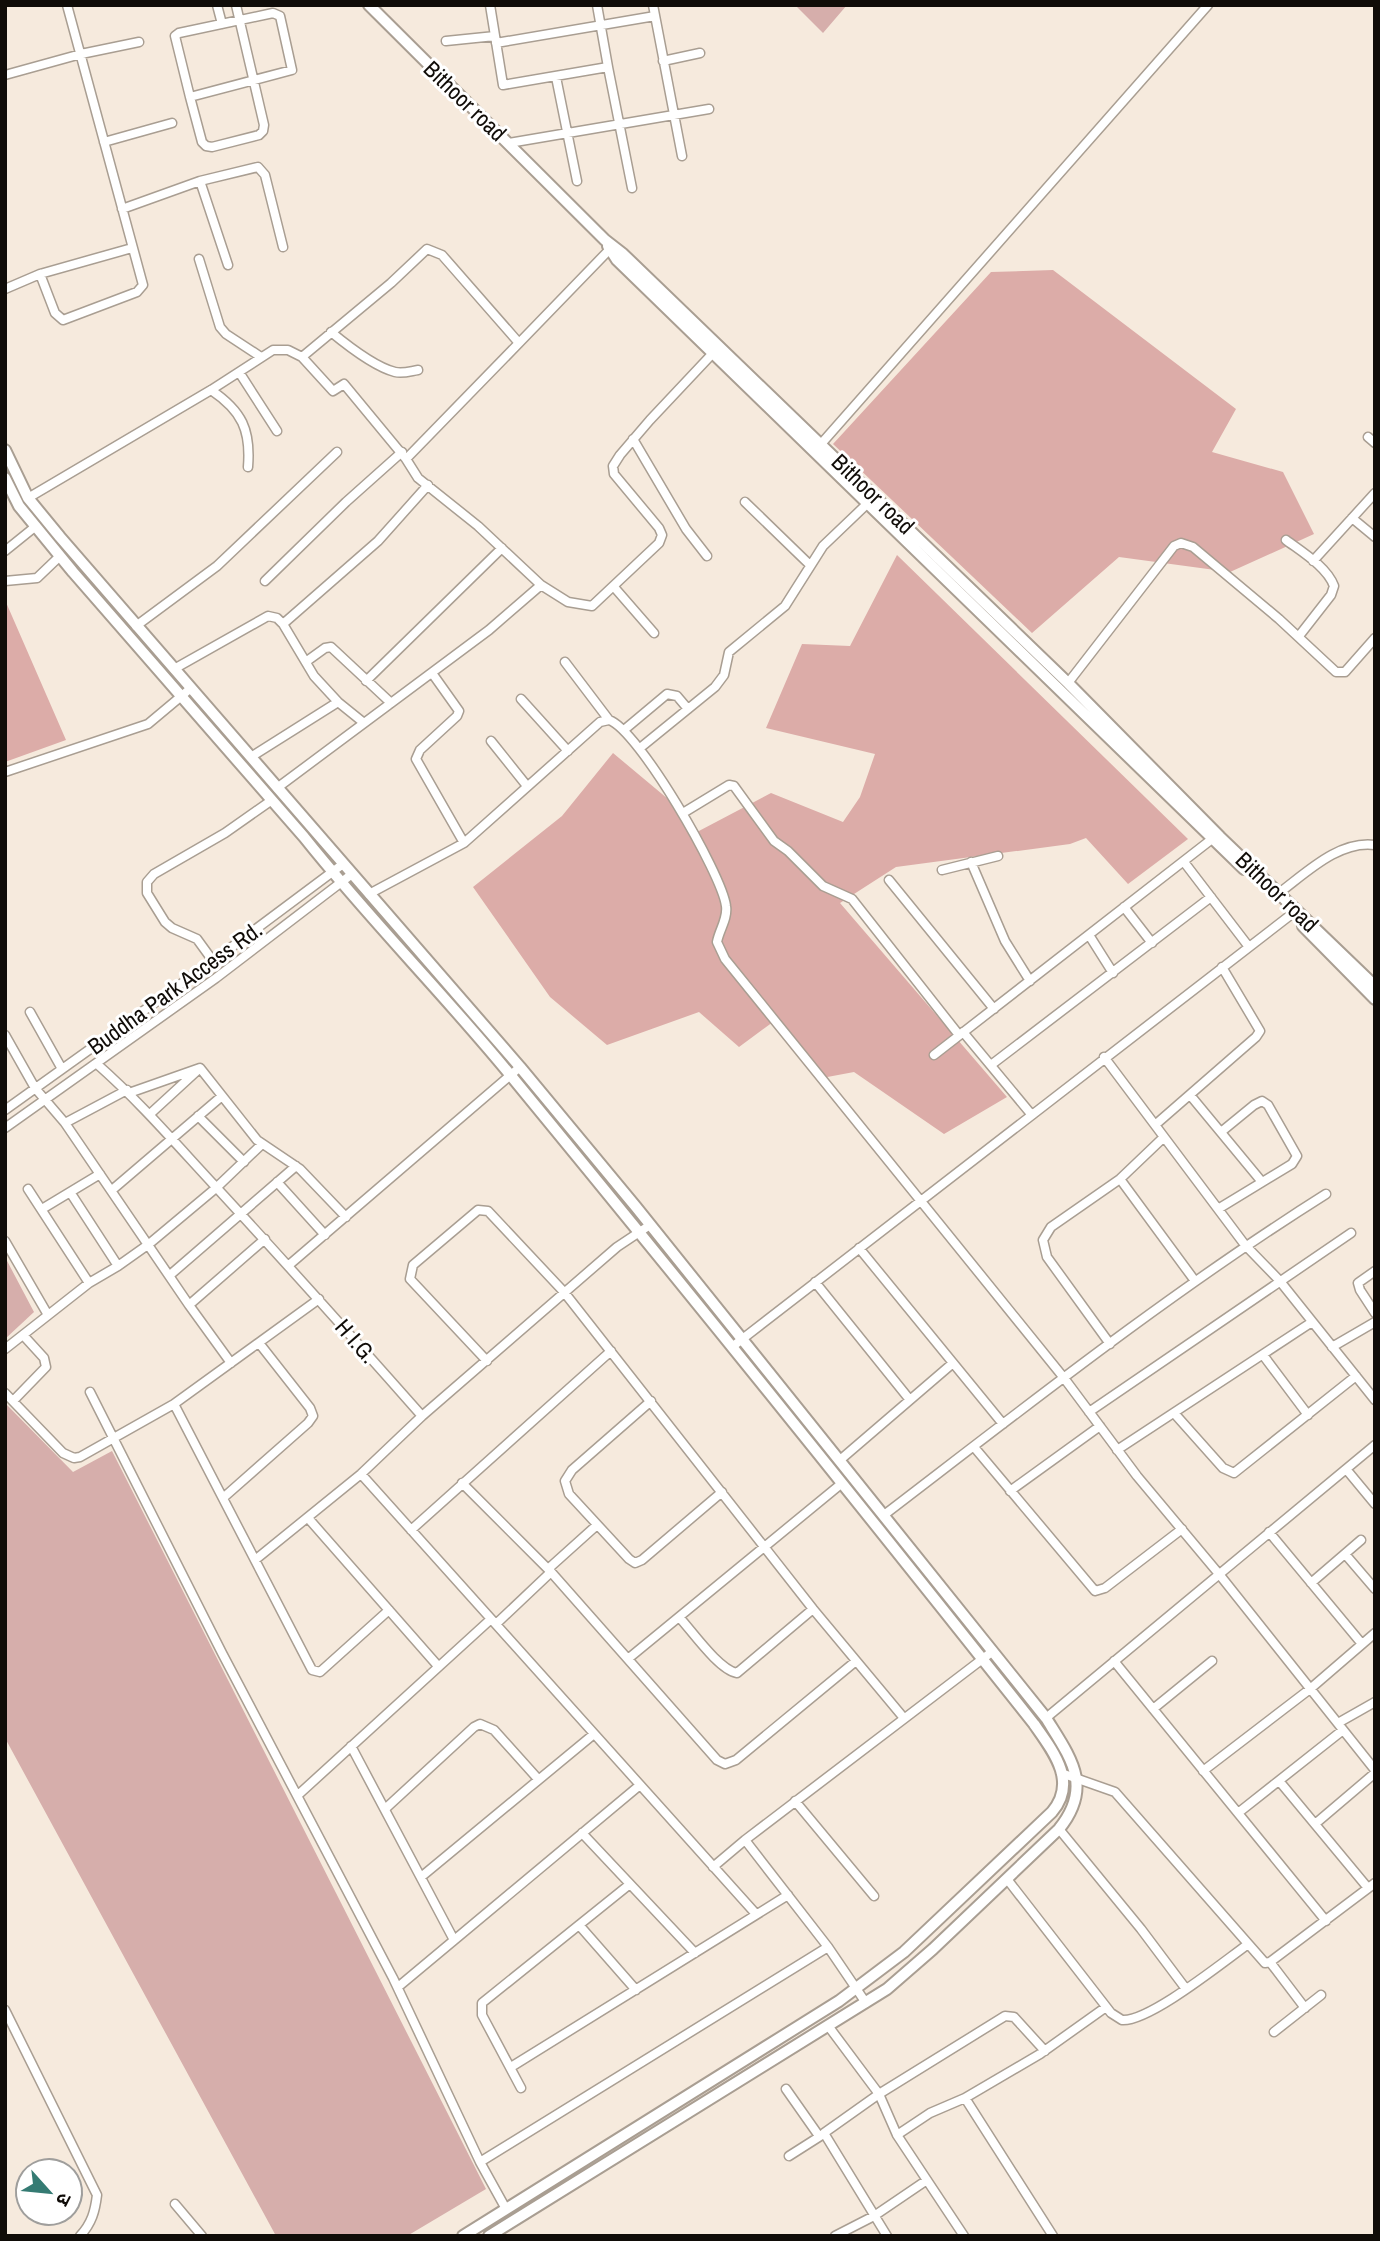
<svg xmlns="http://www.w3.org/2000/svg" width="1380" height="2241" font-family="'Archivo Narrow','Noto Sans Devanagari',sans-serif">
  <rect width="100%" height="100%" fill="#f6eadd"/>
  <path fill="#d6aeab" d="M795,5H847L823,33Z
    M5,1257L34,1312L5,1339Z
    M5,1403L73,1472L112,1451L486,2189L407,2236H276L5,1738Z"/>
  <path fill="#dcaca8" d="M1053,270L1236,409L1212,452L1283,472L1314,534L1230,572L1119,557L1032,633L833,444L991,272Z
    M897,555L1188,839L1128,884L1086,838L1070,844L896,867L840,903L1007,1097L944,1134L854,1072L822,1078L773,1022L739,1047L699,1012L607,1045L550,997L473,887L562,816L613,753L680,809L697,832L771,793L843,822L860,797L875,754L766,728L802,644L850,646Z
    M5,600L66,740L5,762Z"/>
  <g fill="none" stroke-linecap="round" stroke-linejoin="round">
    <defs>
      <path id="minor" d="M217,5L222,24
        M490,5L503,85L608,67L597,5
        M653,5L682,156
        M273,13L280,16L292,70L190,97L175,36L179,33Z
        M446,41L495,36
        M496,43L655,16
        M663,61L700,53
        M608,67L632,188
        M5,75L81,54L139,42
        M556,77L577,181
        M190,97L202,142L206,146L212,147L259,135L263,131L264,125L236,5
        M104,142L172,123
        M509,143L709,109
        M200,181L228,265
        M122,209L200,181L258,167L265,175L283,247
        M199,259L220,327L226,334L261,357
        M40,274L55,313L63,320L137,292L143,285L67,5
        M5,289L40,274L132,248
        M331,332C348,346 375,367 395,372C403,374 411,371 418,370
        M302,357L391,283L427,249L442,255L519,343L610,249
        M239,372L277,431
        M211,390C242,411 251,430 248,467
        M1368,437L1375,443
        M633,439L686,529L707,556
        M821,444L1208,5
        M406,459L418,478L478,526L541,585L568,602L592,606L659,543L662,535L659,528L614,474L613,466L620,455L650,420L714,352
        M28,498L211,390L273,350H288L302,357L333,391L344,384L406,459L519,343
        M745,502L810,565
        M1352,518L1375,537
        M1286,540C1302,552 1327,567 1334,586L1331,595L1299,636
        M5,551L36,526
        M1313,561L1375,493
        M5,581L37,578L60,556
        M265,581L346,502L402,452
        M614,587L654,633
        M136,626L217,566L337,452
        M307,661L325,648L331,647L391,703
        M565,662L609,720
        M174,669L268,616L277,618L283,624
        M432,673L459,711L457,716L420,750L416,759L464,843
        M366,681L502,548
        M1068,683L1174,546L1181,543L1193,547L1279,619L1336,672H1345L1375,638
        M521,699L568,751
        M364,723L338,702L314,676L283,624L378,541L428,485
        M624,730L667,694L677,696L688,709
        M491,741L527,786
        M640,748L715,687L724,675L729,652L785,606L823,546L868,503
        M251,757L338,702
        M5,772L148,724L191,688
        M277,788L489,630L541,585
        M683,813L729,785L734,786L774,841L788,851L823,886L852,899L959,1035
        M971,862L1005,941L1030,981
        M1184,862L1249,947
        M942,870L998,856
        M889,880L994,1009
        M1279,893C1306,873 1339,840 1375,845
        M369,894L464,843L600,722L609,720C638,729 722,874 726,906C728,919 719,930 717,942L725,959L1064,1378L1137,1476L1219,1574L1375,1770
        M1124,907L1152,943
        M1089,935L1113,973
        M213,961L197,939L172,928L165,922L147,893V882L154,874L225,833L272,800
        M30,1012L62,1069
        M963,1032L1031,1114
        M5,1035L35,1088L65,1123L189,1305L231,1363
        M934,1055L1212,839
        M1104,1057L1245,1245L1279,1280L1375,1400
        M97,1064C140,1102 176,1144 215,1186C285,1262 354,1339 422,1416
        M991,1065L1211,897
        M129,1093L200,1068L257,1140L300,1169L346,1217
        M1190,1095L1262,1182
        M5,1110L213,961L343,864
        M150,1114L199,1069
        M198,1116L244,1162
        M65,1123L127,1090
        M1155,1125L1256,1037L1260,1031L1222,967
        M5,1128L216,978L352,874
        M1120,1179L1195,1281
        M277,1182L325,1235
        M28,1189L89,1283
        M112,1190L222,1096
        M70,1192L118,1266
        M42,1209L100,1174
        M1218,1209L1292,1164L1297,1156L1268,1105L1262,1101L1254,1105L1221,1132
        M5,1241L48,1315
        M859,1248L1003,1424
        M289,1265L520,1067
        M1375,1271L1358,1283L1360,1290L1375,1313
        M170,1275L296,1166
        M815,1282L910,1400
        M189,1305L265,1239
        M1110,1344L1047,1257L1043,1240L1051,1227L1120,1179L1164,1137
        M732,1347L1297,910
        M1332,1347L1375,1322
        M5,1349L89,1283L118,1266L149,1244L216,1188L262,1144
        M1263,1355L1308,1415
        M487,1361L410,1279L413,1265L478,1210L488,1211L564,1292L813,1609L903,1717
        M90,1392L222,1653L393,1978L480,2162L828,1947
        M5,1393L63,1453L74,1458L80,1457L174,1404L319,1299
        M13,1401L46,1367L44,1358L23,1335
        M651,1401L572,1470L565,1481L569,1494L629,1559L635,1563L642,1560L722,1492
        M174,1404L312,1670L320,1672L389,1610
        M1089,1412L1351,1233
        M1174,1413L1223,1468L1234,1473L1356,1376
        M974,1447L1095,1591L1105,1588L1182,1529
        M1117,1450L1312,1322
        M840,1460L953,1363
        M1346,1469L1375,1504
        M361,1474L756,1914
        M462,1483L551,1572L717,1760L725,1764L736,1760L856,1661
        M1010,1491L1100,1426
        M223,1498L308,1423L313,1416L310,1408L259,1343
        M884,1515C1029,1404 1172,1291 1326,1194
        M308,1518L438,1666
        M411,1530L611,1351
        M1269,1532L1362,1644
        M1345,1554L1375,1589
        M255,1560L361,1474L422,1416L617,1247L650,1225
        M548,1569L597,1525
        M1311,1583L1361,1540
        M679,1617C692,1631 719,1670 737,1673L813,1609
        M496,1624L551,1572
        M629,1658L841,1484
        M1114,1661L1326,1921
        M1153,1709L1212,1661
        M1046,1718L1375,1445
        M1338,1723L1375,1702
        M351,1746L454,1940
        M1203,1771L1310,1689L1375,1633
        M1061,1773L1115,1792L1265,1963L1270,1962L1375,1883
        M1280,1782L1368,1888
        M298,1795L491,1619
        M795,1801L874,1896
        M385,1809L474,1727L480,1724L494,1730L538,1779
        M1238,1813L1343,1730
        M1315,1824L1375,1773
        M1059,1829L1141,1929L1186,1989
        M582,1833L695,1953
        M713,1867L745,1840
        M421,1877L594,1734
        M1007,1879L1111,2013L1122,2020C1149,2022 1223,1962 1247,1945
        M579,1925L636,1990
        M1270,1962L1305,2008
        M398,1987L640,1785
        M866,2003L828,1947L745,1840L993,1651
        M5,2010L97,2195C95,2211 92,2223 80,2236
        M829,2027L879,2094L897,2135L964,2236
        M1274,2032L1321,1995
        M511,2067L788,1895
        M521,2088L482,2015V2003L630,1884
        M786,2089L819,2136
        M965,2098L1053,2236
        M897,2135L930,2113L965,2098L1040,2054L1106,2007
        M789,2156L822,2135
        M480,2162L506,2209
        M175,2204L202,2236
        M835,2236L874,2216L927,2180
        M887,2236L824,2133L879,2094L1005,2016L1014,2017L1045,2051"/>
      <path id="tertiary" d="M369,5L605,240L623,254L1068,683L1220,837L1375,986
        M608,246L617,260L1244,869
        M5,450L28,498L60,537L520,1067L636,1207L1046,1718C1070,1757 1094,1786 1059,1829L933,1949L887,1989L489,2236
        M5,478L19,506L73,572L304,837C370,920 445,995 512,1077C688,1291 862,1507 1034,1724C1053,1751 1078,1782 1052,1812L904,1952L839,2001L463,2236
        M1303,926L1375,999"/>
    </defs>
    <use href="#minor" stroke="#a99e92" stroke-width="11"/>
    <use href="#tertiary" stroke="#a99e92" stroke-width="14"/>
    <use href="#minor" stroke="#fff" stroke-width="8"/>
    <use href="#tertiary" stroke="#fff" stroke-width="10"/>
  </g>
  <g text-anchor="middle" stroke-width="6" stroke-linejoin="round" paint-order="stroke">
    <g font-size="23" fill="#100c08" stroke="#fff">
      <text transform="translate(465 101) rotate(44)" y="8">Bithoor road</text>
      <text transform="translate(873 494) rotate(44)" y="8">Bithoor road</text>
      <text transform="translate(1277 892) rotate(44)" y="8">Bithoor road</text>
      <text transform="translate(175 988) rotate(-36)" y="8">Buddha Park Access Rd.</text>
      <text transform="translate(356 1341) rotate(49)" y="8">H I.G.</text>
    </g>
  </g>
  <rect width="1380" height="2241" fill="none" stroke="#100c08" stroke-width="14"/>
  <g transform="translate(49 2192) rotate(117)"><circle r="33" fill="#ffffff" stroke="#9f9e9c" stroke-width="2"/>
  <path d="M0-5L12 26L0 18L-12 26Z" fill="#357b73"/>
  <text y="-10" font-size="19" font-weight="bold" text-anchor="middle" fill="#100c08">उ</text>
  </g>
</svg>
